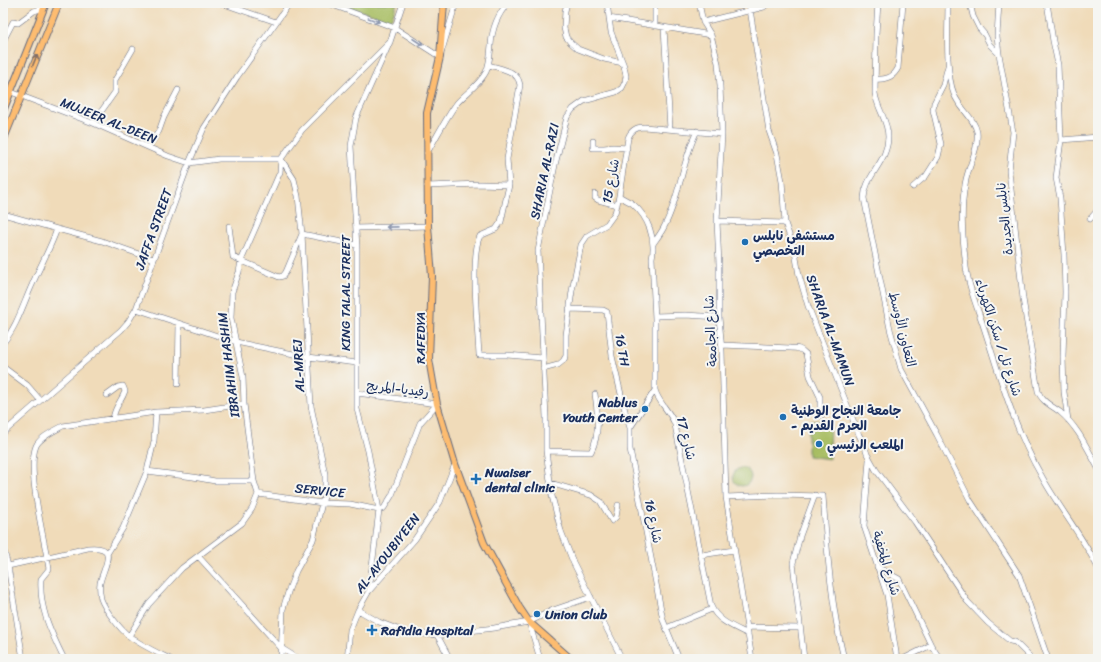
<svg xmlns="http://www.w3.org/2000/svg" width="1101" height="662" font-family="Sriracha,'Playpen Sans Arabic',sans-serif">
  <rect width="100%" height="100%" fill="#f6f6f2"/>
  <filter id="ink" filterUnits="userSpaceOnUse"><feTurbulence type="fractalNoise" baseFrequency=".025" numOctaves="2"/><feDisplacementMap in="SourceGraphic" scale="8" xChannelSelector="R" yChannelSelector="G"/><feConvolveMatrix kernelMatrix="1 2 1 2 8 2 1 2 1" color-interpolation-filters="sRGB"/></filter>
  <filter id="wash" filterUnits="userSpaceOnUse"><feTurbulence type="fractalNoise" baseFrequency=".012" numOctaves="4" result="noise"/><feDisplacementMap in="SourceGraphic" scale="16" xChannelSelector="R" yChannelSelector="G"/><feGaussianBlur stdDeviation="0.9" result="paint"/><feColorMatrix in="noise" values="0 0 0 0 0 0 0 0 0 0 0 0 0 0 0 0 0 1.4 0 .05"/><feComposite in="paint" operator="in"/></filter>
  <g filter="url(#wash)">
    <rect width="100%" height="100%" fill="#f0dbb9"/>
    <path fill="#a7bd62" stroke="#617660" d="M336,3H397L392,18L388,20Z
      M812,421H830L829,459L808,456V431H812Z
      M733 477a9 9 0 1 1 18 0a9 9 0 1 1-18 0Z"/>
  </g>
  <g filter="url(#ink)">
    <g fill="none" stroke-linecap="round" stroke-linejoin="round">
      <defs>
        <path id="minor" d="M221,3L276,22
          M327,3L395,28L440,57L456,3
          M567,3L565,11L564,28L566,37L570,42L578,49L604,59L623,63
          M607,3L611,32L624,66L626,76L625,82L622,88L616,92L584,101L573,109L567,117L555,165L538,251L546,417V451L552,496L561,531L573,562L622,659
          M699,3L703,22L711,35L718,63L720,86L722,134L717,221L719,264V317L722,351L726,497L752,659
          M749,3L769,131L777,154L782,181L785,223L795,252L799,275L808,306L859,435L864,444L867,454L876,470L915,522L967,601L988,623L1010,641L1015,642L1032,659
          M878,3L876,34L875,93C877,109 888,120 888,137C888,162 865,175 864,198L890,329L901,369L937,435L970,500L1019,575L1048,659
          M948,3C948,27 945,72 954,94C959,108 974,117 977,132C979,150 967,168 965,185C960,212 963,241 966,267C969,290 978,309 985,331C1001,380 1015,430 1041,475C1058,507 1082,535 1098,568
          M970,3L973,16L979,28L985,35L990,45L999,54
          M999,3L997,36L999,54L1013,132L1009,171L1023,299L1038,391C1041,401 1052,406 1060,412C1078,427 1087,448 1098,468
          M1047,3L1053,41L1058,65L1061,140L1056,178L1060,198L1064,255L1065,292L1063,357L1064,392L1068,420
          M1097,3L1098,9
          M609,18L711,35
          M703,22L764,7L768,3
          M655,26V3
          M664,28L670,129
          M3,41L13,22L18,23L34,11L44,8
          M489,65C501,69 518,70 520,85L507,159L509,185L501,222L496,229L480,236C470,254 478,331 479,355H507L543,358
          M875,79C885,80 893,78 898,68L903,3
          M3,89L93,123L168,156L189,163L219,159H281L294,179L298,196L302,234L311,406L325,474V494L322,503L313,540L296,571L289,589L283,609L281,659
          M93,123L115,92V80L133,49
          M1061,140L1098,137
          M593,141V148H604L613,147L627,148
          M148,147L159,131L164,117L178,90
          M427,153C436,138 447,116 457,103C466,93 480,84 486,72C490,63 490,54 491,45C492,29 498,14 508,3
          M427,186L480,184L509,185
          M913,187L926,176L938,157L941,144L933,110L934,103L943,85L948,66
          M595,194V198L598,200L617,205
          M619,196C623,199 629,201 633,204C648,217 656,238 652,258L655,319V390C659,404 671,412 675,425L711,606C717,621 734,627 748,634
          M3,214L57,229
          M1090,219L1098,210
          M717,221L785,223
          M229,226L233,257L279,277L283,276L286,272L302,234L357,245
          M356,228L428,226
          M653,244C657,238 662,232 665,225C680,196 682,161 697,131
          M136,309L236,342L308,357L357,363
          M569,309L603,310L607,312L612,356L625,411L630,428
          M655,316L685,315L719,317
          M3,343C17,326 23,305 32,285C40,266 50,249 57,229L102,241L153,259
          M722,345L790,348C797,348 801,348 806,354L810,376L820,397V416L822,415
          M3,367L27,385L40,400
          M543,369L558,365L563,361L566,356V335L572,291L581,245L587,236L607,224L615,213L619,196L628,138C631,130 636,127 644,127L722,134
          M178,384L179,324
          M655,390L630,428V449L663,620L679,659
          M357,393L437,404
          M107,395L118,387L123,386L125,391C121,403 115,405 113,419
          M3,433L121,330L128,322L136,309L189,163L204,128L237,77L289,4
          M546,451L591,452C600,434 598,414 595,394
          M869,460L864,526L887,595L897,659
          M147,471L193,477L215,481H254
          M550,483L591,495L600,501L612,521L616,517L618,505
          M258,494L322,503L350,504L379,510L384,508L392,495L420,423L437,404
          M726,497L778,495L823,496C827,550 831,606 844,659
          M3,547L8,566L23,659
          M107,554L123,528L147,471L154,441L156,412
          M701,555L734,550
          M198,556L281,648L299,659
          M8,566L88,548C120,545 104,565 100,583C99,588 100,594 101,599C105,610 120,629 129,636C139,644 158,653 170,659
          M877,567L899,579L931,645L940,659
          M369,591L379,510L368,451L357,409V248L351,146L356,118L390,42L403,3
          M358,610L379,622L408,633L437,635L494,628L529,622L553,610L591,597
          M529,622L540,659
          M747,627L800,628
          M666,628L712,609
          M437,635L450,659
          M129,636L149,604L182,568L242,523L252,509L258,494L254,481L251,459L244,404L243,377L231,318L232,292L239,272L241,261L280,172L281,159L302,130L390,42
          M1096,643L1098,645
          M64,659C51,632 39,609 41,579L49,569C45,541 26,470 36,446C40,437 54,431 63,426L156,412L204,410L244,404
          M347,659L350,630L358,610L369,591L415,539L440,502L455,464
          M804,659L793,563L800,536L815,495
          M903,659L931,645"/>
        <path id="major" d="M444,3L440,57L427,113L428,226L432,276L429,359L433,382L437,404L455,464L484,543L519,607L529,622L571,659
          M3,111L46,3
          M3,141L59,3"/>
      </defs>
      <use href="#minor" stroke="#666b7e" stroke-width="6"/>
      <use href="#major" stroke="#666b7e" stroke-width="8"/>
      <use href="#minor" stroke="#fff" stroke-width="5"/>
      <use href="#major" stroke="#fdbc6f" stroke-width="6"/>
    </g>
    <defs><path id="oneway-shaft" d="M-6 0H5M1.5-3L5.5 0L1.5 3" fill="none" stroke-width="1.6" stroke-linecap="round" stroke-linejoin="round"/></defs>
    <g stroke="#8d97ae">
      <use href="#oneway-shaft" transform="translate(374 20) rotate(20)"/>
      <use href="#oneway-shaft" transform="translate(418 42) rotate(33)"/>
      <use href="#oneway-shaft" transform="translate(392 227) rotate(179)"/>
    </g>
    <use stroke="#816e66" href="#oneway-shaft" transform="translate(35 60) rotate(-68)"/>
  </g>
  <g fill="#1f6fb2" stroke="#f6f6f2" stroke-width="1.5">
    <circle cx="745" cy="242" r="4"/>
    <circle cx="645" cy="409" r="4"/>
    <circle cx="783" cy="417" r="4"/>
    <circle cx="819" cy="444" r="4"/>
    <path d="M474 473h4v4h4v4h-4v4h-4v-4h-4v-4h4z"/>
    <circle cx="537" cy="614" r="4"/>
    <path d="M370 624h4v4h4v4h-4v4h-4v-4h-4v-4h4z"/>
  </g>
  <g text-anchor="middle" stroke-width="4" stroke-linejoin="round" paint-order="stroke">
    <g font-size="13" fill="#1b2f5e" stroke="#f6f6f2">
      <text transform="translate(109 120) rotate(22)" y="5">MUJEER AL-DEEN</text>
      <text transform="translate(544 171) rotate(-78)" y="5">SHARIA AL-RAZI</text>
      <text transform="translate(610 181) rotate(-79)" y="5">شارع 15</text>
      <text transform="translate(1004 219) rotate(-96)" y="5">نابلس الجديدة</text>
      <text transform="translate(153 229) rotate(-70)" y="5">JAFFA STREET</text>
      <text transform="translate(345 293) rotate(-90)" y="5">KING TALAL STREET</text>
      <text transform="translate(903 329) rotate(76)" y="5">التعاون الأوسط</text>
      <text transform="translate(831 330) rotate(70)" y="5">SHARIA AL-MAMUN</text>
      <text transform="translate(710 331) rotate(-93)" y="5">شارع الجامعة</text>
      <text transform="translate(999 337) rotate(72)" y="5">شارع تل / سكن الكهرباء</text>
      <text transform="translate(420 338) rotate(-90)" y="5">RAFEDYA</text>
      <text transform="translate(623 350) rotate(80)" y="5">16 TH</text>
      <text transform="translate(228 365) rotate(-97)" y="5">IBRAHIM HASHIM</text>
      <text transform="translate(298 366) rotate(-93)" y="5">AL-MREJ</text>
      <text transform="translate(398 388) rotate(7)" y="5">رفيديا-المريج</text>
      <text transform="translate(687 438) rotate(76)" y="5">شارع 17</text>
      <text transform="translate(320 490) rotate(6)" y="5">SERVICE</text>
      <text transform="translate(654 521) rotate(79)" y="5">شارع 16</text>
      <text transform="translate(387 553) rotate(-52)" y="5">AL-AYOUBIYEEN</text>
      <text transform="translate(887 563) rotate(73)" y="5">شارع المخفية</text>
    </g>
    <g font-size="13" font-weight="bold" fill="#1b2f5e" stroke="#f6f6f2" text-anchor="start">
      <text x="753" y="240">مستشفى نابلس<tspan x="753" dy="15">التخصصي</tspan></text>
      <text x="637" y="407" text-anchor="end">Nablus<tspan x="637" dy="15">Youth Center</tspan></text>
      <text x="791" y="415">جامعة النجاح الوطنية<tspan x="791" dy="15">- الحرم القديم</tspan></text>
      <text x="827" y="449">الملعب الرئيسي</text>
      <text x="485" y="477">Nwaiser<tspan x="485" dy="15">dental clinic</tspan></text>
      <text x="545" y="619">Union Club</text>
      <text x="381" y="635">Rafidia Hospital</text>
    </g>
  </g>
  <rect width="1101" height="662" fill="none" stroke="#f6f6f2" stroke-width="16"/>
</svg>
